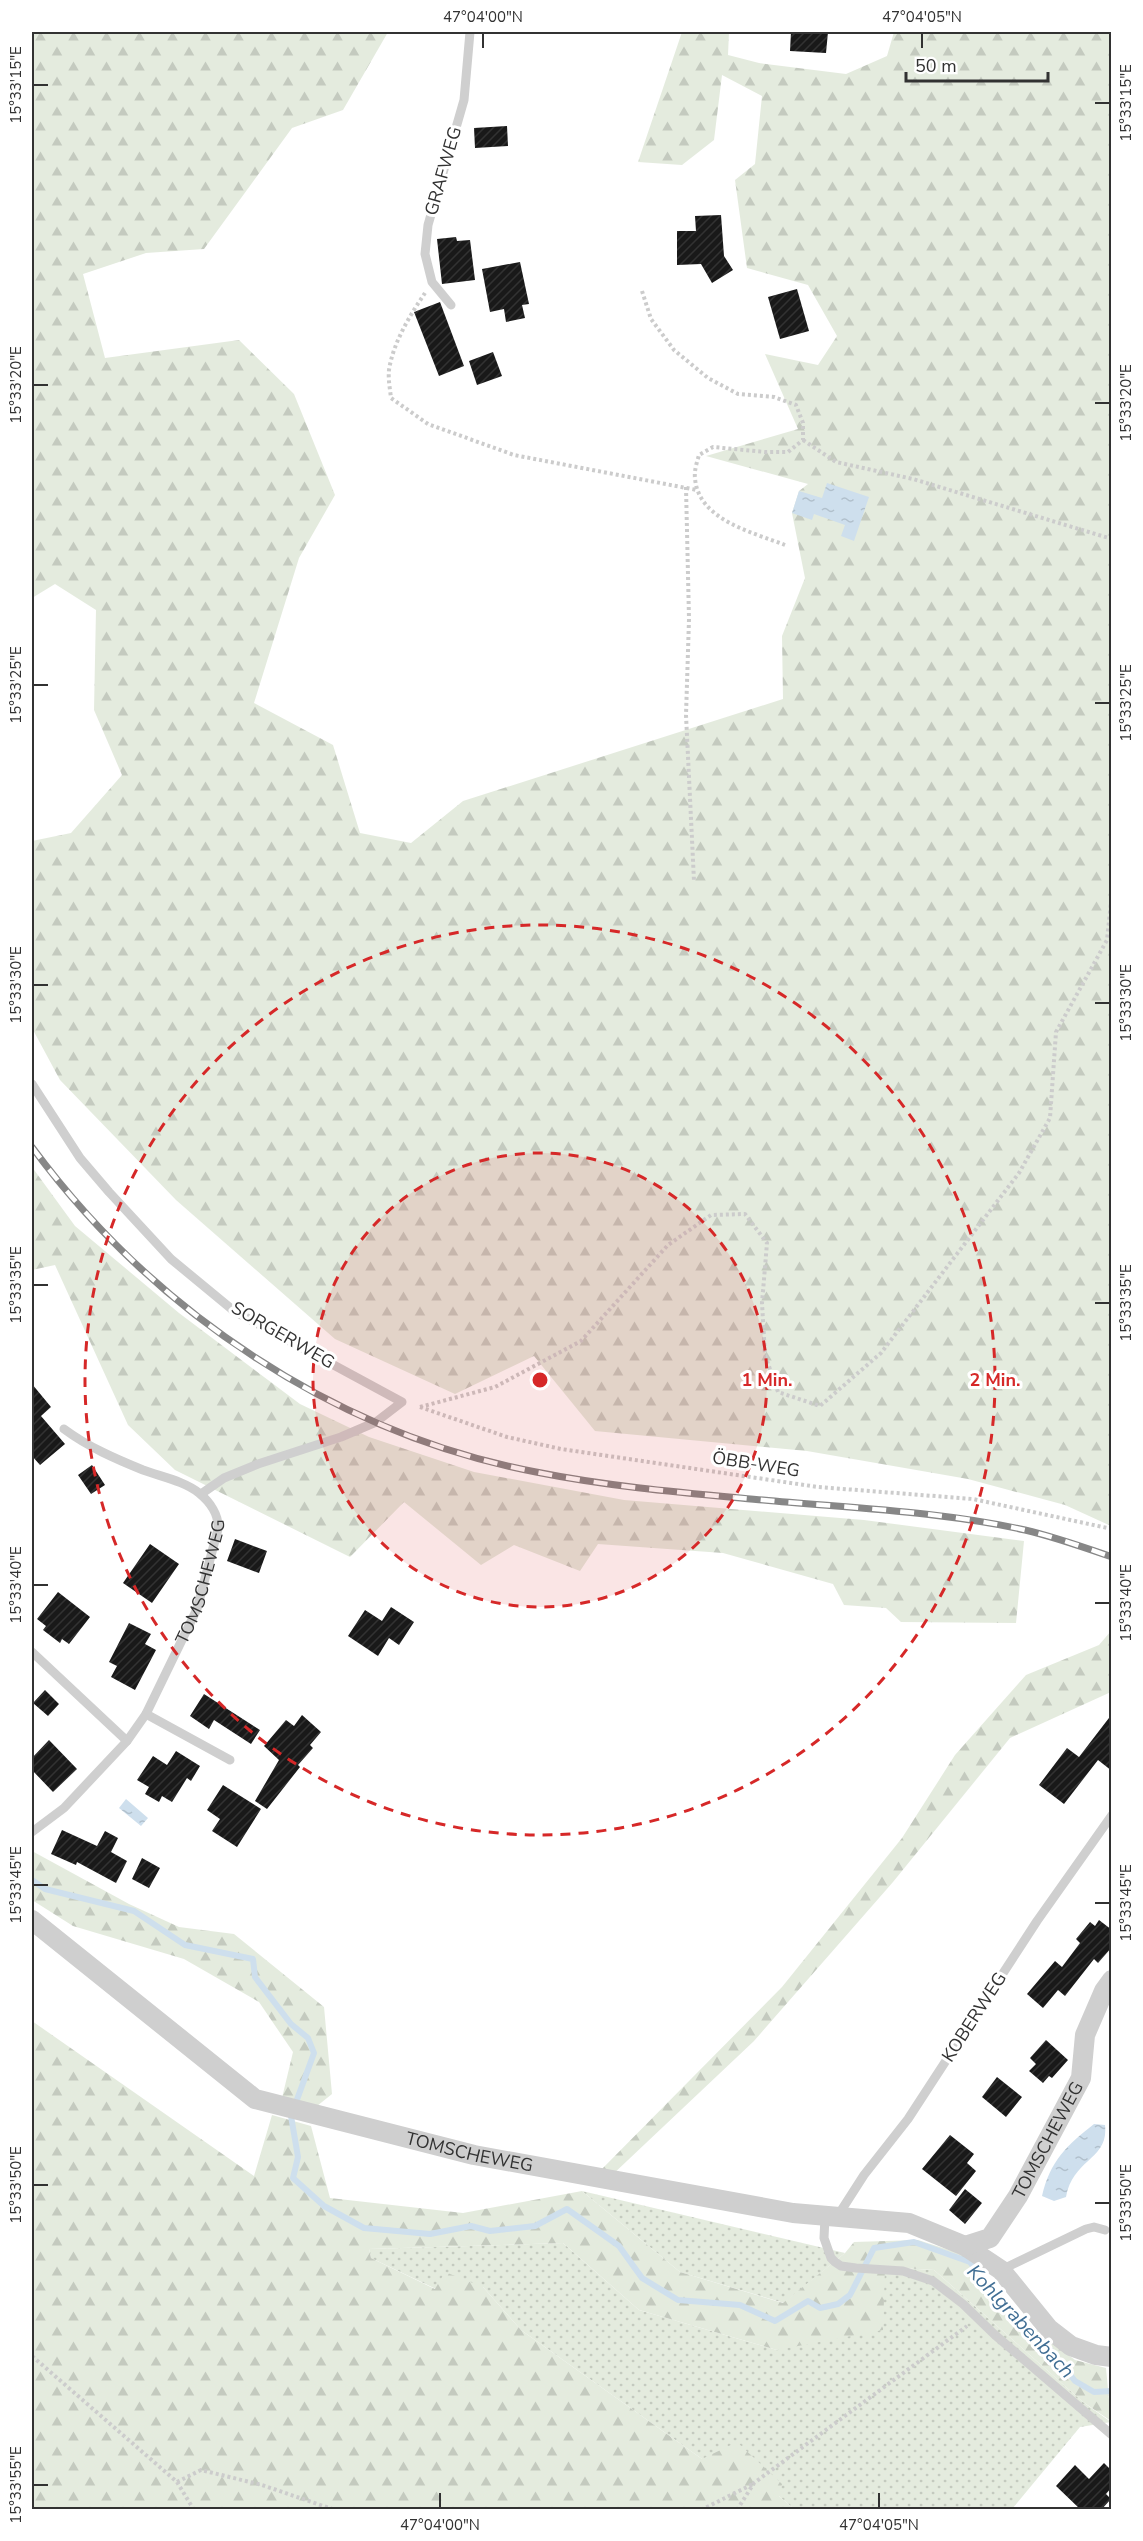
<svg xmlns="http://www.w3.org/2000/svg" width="1143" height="2541" font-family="'Nunito Sans',sans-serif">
  <defs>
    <pattern id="grass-dots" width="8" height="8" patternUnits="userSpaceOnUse" patternTransform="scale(1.5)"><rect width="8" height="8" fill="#e4ebde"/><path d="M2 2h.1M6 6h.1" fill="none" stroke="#c4cabf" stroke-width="1.8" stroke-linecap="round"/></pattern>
    <pattern id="forest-firs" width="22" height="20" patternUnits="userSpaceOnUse" patternTransform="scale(1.5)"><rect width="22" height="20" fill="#e4ebde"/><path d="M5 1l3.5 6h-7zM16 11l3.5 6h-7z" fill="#c4cabf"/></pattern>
    <pattern id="water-ripples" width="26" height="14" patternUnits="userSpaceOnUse" patternTransform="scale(1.5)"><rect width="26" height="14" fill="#cedfed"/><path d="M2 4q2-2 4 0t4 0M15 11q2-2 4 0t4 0" fill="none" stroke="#b1c0cc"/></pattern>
    <pattern id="building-hatch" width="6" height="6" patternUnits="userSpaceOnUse" patternTransform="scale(1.5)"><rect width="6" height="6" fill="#191919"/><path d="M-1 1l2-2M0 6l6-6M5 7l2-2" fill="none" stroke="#323232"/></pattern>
  </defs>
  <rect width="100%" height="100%" fill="#fff"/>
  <path fill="url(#grass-dots)" d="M582,2191L845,2253L784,2303L680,2272Z
    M563,2243L639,2310L777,2350L885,2267L934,2270L1083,2402L1111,2422L1080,2427L1012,2509H794L779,2496L702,2459L521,2330L483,2287L436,2289L371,2258L369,2249Z"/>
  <path fill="url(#forest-firs)" d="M32,32H388L343,110L292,128L204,249L146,253L83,274L105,358L239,340L294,394L335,495L299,558L254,703L333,745L360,833L411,843L463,801L783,699L782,636L805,578L792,513L799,491L808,484L706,456L798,429L765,354L818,365L837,336L808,285L747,268L735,180L755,164L762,96L722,75L714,140L682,165L638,162L682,32H729L728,55L759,63L846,74L887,56L894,32H1111V1526L1065,1505L968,1479L807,1451L595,1431L534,1356L455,1394L335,1339L176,1200L60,1080L32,1028V841L71,833L122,775L94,710L96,610L55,584L32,598Z
    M32,1167L75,1226L179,1313L300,1404L369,1437L474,1472L624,1500L864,1520L1024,1541L1016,1623L901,1622L886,1608L844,1605L833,1584L723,1553L598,1544L580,1571L514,1545L481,1565L404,1502L350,1557L175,1470L128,1425L55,1265L32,1270Z
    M1111,1631V1692L1010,1738L893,1882L754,2041L610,2177L598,2173L782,1987L902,1838L955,1755L1026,1675L1099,1645Z
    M32,1851L129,1904L179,1927L234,1934L324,2007L332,2094L317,2106L282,2098L293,2052L259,2002L184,1959L73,1926L32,1900Z
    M32,2021L254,2176L272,2115L311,2126L330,2198L463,2213L582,2191L680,2272L783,2303L845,2253L854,2242L918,2240L965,2255L1021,2318L1075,2360L1106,2368L1111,2421L1083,2402L934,2270L885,2267L883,2330L777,2350L639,2310L563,2243L369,2249L371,2258L435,2289L445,2272L483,2287L521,2330L702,2459L737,2442L782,2484L779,2496L794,2509H32Z"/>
  <path fill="url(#water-ripples)" d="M827,483L869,497L854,541L841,536L845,525L814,514L812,520L792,513L799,491L822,498Z
    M126,1799L148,1818L141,1826L119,1808Z
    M1094,2124L1105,2125C1109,2160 1073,2158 1066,2197L1054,2201L1042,2196C1050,2161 1067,2145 1094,2124Z"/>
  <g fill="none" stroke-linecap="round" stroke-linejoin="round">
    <path stroke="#cedfed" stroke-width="6" d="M32,1880L45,1889L134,1911L185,1945L253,1959L255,1977L291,2024L308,2038L314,2053L291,2116L298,2157L293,2178L324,2206L364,2228L430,2234L471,2226L490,2231L535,2226L567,2209L619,2246L642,2278L678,2300L740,2305L775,2321L808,2301L820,2308L838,2304L850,2295L874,2248L914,2242L970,2262L1025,2330L1044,2342L1075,2381L1094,2392L1112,2391"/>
  </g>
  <path fill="url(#building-hatch)" d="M791,32H828L826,53L790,51Z
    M507,126L508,146L475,148L474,128Z
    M721,215L724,256L733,270L712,283L701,264L677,265V231H696L695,216Z
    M456,237L457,241L470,240L475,280L442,284L437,239Z
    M520,262L529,304L522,305L525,318L506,322L504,309L490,312L482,269Z
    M797,289L809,331L780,339L768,297Z
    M440,302L464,366L439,376L414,312Z
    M493,352L502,376L477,385L469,361Z
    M32,1384L51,1407L41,1416L65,1444L40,1465L32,1456Z
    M92,1465L105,1485L91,1494L78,1475Z
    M235,1539L267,1551L259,1573L227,1561Z
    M150,1544L179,1564L152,1603L123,1583Z
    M58,1592L90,1617L69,1644L62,1639L60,1643L43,1630L46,1626L37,1619Z
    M391,1607L414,1622L399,1645L389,1638L378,1656L348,1636L365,1610L382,1621Z
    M129,1623L151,1634L145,1644L156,1650L135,1690L111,1677L117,1666L109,1662Z
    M45,1690L59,1704L48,1716L33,1703Z
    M204,1694L260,1730L251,1744L214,1720L209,1729L190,1716Z
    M1112,1714V1771L1098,1760L1064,1804L1039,1785L1067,1748L1079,1757Z
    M302,1715L321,1732L310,1745L313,1748L298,1765L300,1767L267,1809L255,1801L279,1760L264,1746L286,1720L294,1726Z
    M49,1740L77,1769L53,1792L32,1770V1758Z
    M176,1751L200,1766L191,1781L187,1778L172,1802L162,1796L159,1802L145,1794L149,1787L137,1780L153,1756L167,1765Z
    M223,1785L261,1809L237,1847L212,1831L220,1819L207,1810Z
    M62,1830L97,1846L105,1831L118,1838L111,1852L127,1861L116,1883L77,1862L76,1865L51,1854Z
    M142,1858L160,1868L149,1888L132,1879Z
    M1099,1920L1112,1930V1947L1098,1963L1094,1959L1065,1996L1058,1990L1043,2008L1027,1994L1055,1961L1062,1967L1080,1943L1076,1939L1090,1922L1095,1926Z
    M1046,2040L1068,2060L1052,2078L1049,2076L1043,2083L1029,2071L1036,2064L1030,2058Z
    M997,2077L1022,2097L1006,2117L982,2097Z
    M950,2135L974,2154L967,2163L976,2171L956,2196L922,2169Z
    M965,2189L982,2203L965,2224L949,2210Z
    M1104,2463L1112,2471V2487L1106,2494L1111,2499L1101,2510H1081L1056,2486L1075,2465L1089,2479Z"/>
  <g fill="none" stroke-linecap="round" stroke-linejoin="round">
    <path stroke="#ccc" stroke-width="4" stroke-dasharray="3 3" stroke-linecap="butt" d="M642,291L651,319L674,350L708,378L738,394L774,397L796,405L803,423V440
      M425,293C410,315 393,343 389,370C388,379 390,389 391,398L428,424L514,455L697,490
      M803,440L836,462L913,479L1112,539
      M686,487L689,619L686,715L694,881
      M785,545C752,532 698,520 695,478C694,471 697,462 699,455L713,447L765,452H788L803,440
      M420,1407L495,1387L581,1341L668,1245L711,1215L745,1214L767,1243L762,1303L765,1355L778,1392L820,1406L881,1353L1019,1173L1050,1118L1056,1032L1107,940L1112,893
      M420,1407L507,1437L561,1449L818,1487L973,1499L1112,1529
      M32,2356L177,2482L194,2510
      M177,2482L201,2470L262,2485L335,2510
      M701,2510L753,2484
      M737,2510L754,2483L967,2326"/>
    <g stroke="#cfcfcf" stroke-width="9">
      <path d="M451,305L432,282L425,254L428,225L464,100L470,32"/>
      <path d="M32,1084L80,1158L109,1192L171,1259L234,1311L402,1402L376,1422L341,1437L258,1464L224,1478L201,1494"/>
      <path d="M32,1652L127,1741"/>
      <path d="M146,1714L230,1760"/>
      <path id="s1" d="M32,1832L64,1808L127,1741L146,1714L197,1609L218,1529C219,1515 210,1502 199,1493C184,1481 162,1477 143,1470C116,1459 88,1447 64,1429"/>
      <path d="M825,2217L824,2238L831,2258L835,2262L841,2266L856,2268L903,2271L933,2281L963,2304L995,2335L1112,2435"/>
      <path d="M837,2217L864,2175L908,2119L1037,1921L1112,1815"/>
      <path d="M1001,2270L1086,2229L1094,2227L1105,2230"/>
    </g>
    <g stroke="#cfcfcf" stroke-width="20">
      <path id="s2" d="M32,1920L255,2099L474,2155L793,2213L909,2223L965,2246L1001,2270L1049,2329L1071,2346L1096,2355L1112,2357"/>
      <path id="s3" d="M965,2246L990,2238L1018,2196L1081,2078L1085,2035L1104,1991L1112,1980"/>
    </g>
    <defs>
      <path id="rail" d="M32,1147C152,1310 335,1434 536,1472C611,1487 687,1493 763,1500C850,1508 940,1511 1025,1530C1055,1537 1083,1547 1112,1557"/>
    </defs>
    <use href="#rail" stroke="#878787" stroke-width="7"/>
    <use href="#rail" stroke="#fff" stroke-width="4.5" stroke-dasharray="14" stroke-linecap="butt"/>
  </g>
  <path fill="none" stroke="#323232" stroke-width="2" d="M483,48V33M922,48V33M33,85H48M1095,103H1110M33,385H48M1095,403H1110M33,685H48M1095,703H1110M33,985H48M1095,1003H1110M33,1285H48M1095,1303H1110M33,1585H48M1095,1603H1110M33,1885H48M1095,1903H1110M33,2185H48M1095,2203H1110M33,2485H48M440,2508V2493M879,2508V2493"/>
  <circle cx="540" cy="1380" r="227" fill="#d62828" fill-opacity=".12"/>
  <g fill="none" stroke="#d62828" stroke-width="3" stroke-dasharray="10 8">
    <circle cx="540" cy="1380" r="227"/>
    <circle cx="540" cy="1380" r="455"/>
  </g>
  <g text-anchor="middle" stroke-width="6" stroke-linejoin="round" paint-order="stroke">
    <g font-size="18" fill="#323232" stroke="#fff">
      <text transform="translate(443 171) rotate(-74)" y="6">GRAFWEG</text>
      <text transform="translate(283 1335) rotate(30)" y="6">SORGERWEG</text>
      <text transform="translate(756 1464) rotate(9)" y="6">ÖBB-WEG</text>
      <text dy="6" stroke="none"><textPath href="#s1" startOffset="309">TOMSCHEWEG</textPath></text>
      <text transform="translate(974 2017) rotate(-57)" y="6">KOBERWEG</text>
      <text dy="6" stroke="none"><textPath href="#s3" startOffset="140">TOMSCHEWEG</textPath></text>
      <text dy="6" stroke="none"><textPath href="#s2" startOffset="507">TOMSCHEWEG</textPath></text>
    </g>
    <g font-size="20" font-style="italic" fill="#406e94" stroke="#fff">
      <text transform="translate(1021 2321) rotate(47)" y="7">Kohlgrabenbach</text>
    </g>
  </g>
  <circle cx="540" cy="1380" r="9" fill="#d62828" stroke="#fff" stroke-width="3"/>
  <g font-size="18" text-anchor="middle" font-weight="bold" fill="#d62828" stroke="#fff" stroke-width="6" stroke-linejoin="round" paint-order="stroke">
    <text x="767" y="1386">1 Min.</text>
    <text x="995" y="1386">2 Min.</text>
  </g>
  <rect width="1143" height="2541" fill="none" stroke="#ffffff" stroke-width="66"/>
  <path d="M906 72v9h142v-9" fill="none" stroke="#323232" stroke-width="3"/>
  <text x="915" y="72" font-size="18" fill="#323232" stroke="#ffffff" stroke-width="4.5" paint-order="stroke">50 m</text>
  <rect x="33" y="33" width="1077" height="2475" fill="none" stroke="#323232" stroke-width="2"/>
  <g font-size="15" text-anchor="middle" fill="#323232">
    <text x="483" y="22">47°04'00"N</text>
    <text x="922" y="22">47°04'05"N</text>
    <text transform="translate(16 85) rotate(-90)" y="5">15°33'15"E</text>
    <text transform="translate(1126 103) rotate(-90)" y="5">15°33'15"E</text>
    <text transform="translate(16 385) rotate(-90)" y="5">15°33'20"E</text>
    <text transform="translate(1126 403) rotate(-90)" y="5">15°33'20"E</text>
    <text transform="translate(16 685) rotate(-90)" y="5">15°33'25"E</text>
    <text transform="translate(1126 703) rotate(-90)" y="5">15°33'25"E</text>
    <text transform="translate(16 985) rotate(-90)" y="5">15°33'30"E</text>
    <text transform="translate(1126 1003) rotate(-90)" y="5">15°33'30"E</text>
    <text transform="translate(16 1285) rotate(-90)" y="5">15°33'35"E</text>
    <text transform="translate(1126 1303) rotate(-90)" y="5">15°33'35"E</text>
    <text transform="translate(16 1585) rotate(-90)" y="5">15°33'40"E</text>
    <text transform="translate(1126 1603) rotate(-90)" y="5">15°33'40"E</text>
    <text transform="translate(16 1885) rotate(-90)" y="5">15°33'45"E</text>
    <text transform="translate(1126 1903) rotate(-90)" y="5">15°33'45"E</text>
    <text transform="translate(16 2185) rotate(-90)" y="5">15°33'50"E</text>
    <text transform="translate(1126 2203) rotate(-90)" y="5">15°33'50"E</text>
    <text transform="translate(16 2485) rotate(-90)" y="5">15°33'55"E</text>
    <text x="440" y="2530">47°04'00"N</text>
    <text x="879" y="2530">47°04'05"N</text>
  </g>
</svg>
